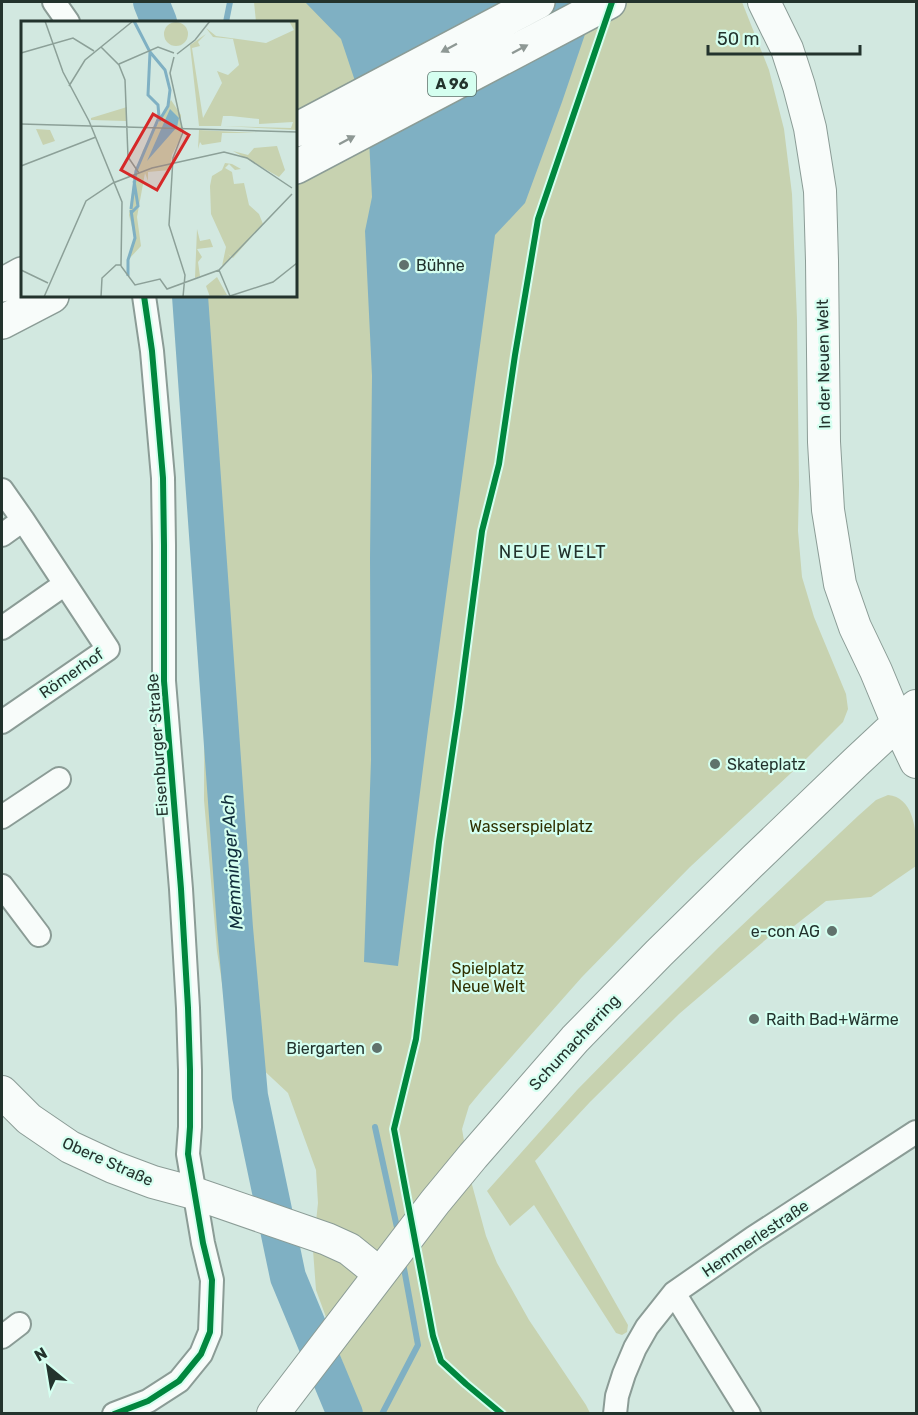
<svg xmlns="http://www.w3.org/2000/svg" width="918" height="1415" font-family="Rubik,sans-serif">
  <rect width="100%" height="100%" fill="#d2e8e0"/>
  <path fill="#c7d2b0" d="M254,2H742L769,70L784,129L792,194L797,319L799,485L798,531L802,577L814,617L846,694L848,709L843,722L804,761L690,867L623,935L582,977L483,1089L469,1106L462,1129L471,1181L486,1236L497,1263L529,1320L586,1405L590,1413H334L344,1366L316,1290L313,1250L318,1203L316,1170L288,1093L258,1065L229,1028L217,951L204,800L205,522L201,367L186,296H296V22H256Z
    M888,795C918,798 917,841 916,866L871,897L826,901L780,937L770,936L679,1014L590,1102L535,1161L628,1325L627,1332L622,1335L616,1333L534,1205L510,1226L487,1191L577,1090L634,1032L719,947L858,816L876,800Z"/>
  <path fill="#7fb0c3" d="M305,2H596L562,102L525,203L495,235L428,729L398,966L364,962L371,760L370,558L372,376L365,231L372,197L368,120L341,39Z"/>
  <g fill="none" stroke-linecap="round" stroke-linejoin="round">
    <path stroke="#7fb0c3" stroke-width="6" d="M226,22L230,2
      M375,1127L398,1232
      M382,1414L418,1345L403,1263"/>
    <path stroke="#7fb0c3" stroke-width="36" d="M151,2L159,22
      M190,296L235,928L250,1096L288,1277L345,1414"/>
    <defs>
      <path id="street" d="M54,2L68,22
        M2,490L23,520L108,649L2,722
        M2,535L23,520
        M2,628L65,584
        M2,817L59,779
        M2,886L39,935
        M674,1293L749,1414
        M2,1337L19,1324
        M114,1414L148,1401L179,1381L201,1354L210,1332L212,1280L203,1243L188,1154L190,1127V1070L188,1008L181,889L164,681V545L163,478L152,351L144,296
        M615,1414L617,1396L624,1374L635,1348L647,1327L674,1293L753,1238L916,1132"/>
      <path id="secondary" d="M764,2L787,49L799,86L810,128L820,191L822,261L824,442L828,510L840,584L855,627L876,671L898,724L916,762
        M2,1092L29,1119L70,1147L113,1167L153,1182L194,1193L327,1239L349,1249L380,1274
        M273,1414L435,1202L473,1156L575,1039L659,953L755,859L856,762L916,706"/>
      <path id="highway" d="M296,130L538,2
        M296,167L609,2
        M2,285L22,274
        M2,322L52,296"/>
    </defs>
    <use href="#street" stroke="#8b9c96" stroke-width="26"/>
    <use href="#secondary" stroke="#8b9c96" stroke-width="34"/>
    <use href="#highway" stroke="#8b9c96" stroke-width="36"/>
    <use href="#street" stroke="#f8fcfa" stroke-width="22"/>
    <use href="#secondary" stroke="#f8fcfa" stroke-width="32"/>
    <use href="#highway" stroke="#f8fcfa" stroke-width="33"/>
    <defs>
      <path id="cycleway" d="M114,1414L148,1401L179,1381L201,1354L210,1332L212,1280L203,1243L188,1154L190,1127V1070L188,1008L181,889L164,681V545L163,478L152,351L144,296
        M502,1414L466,1384L441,1361L433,1336L424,1288L394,1129L416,1039L439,842L459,707L482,531L499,464L515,355L538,219L612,2"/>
    </defs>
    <use href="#cycleway" stroke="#d5fff0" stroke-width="10"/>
    <use href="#cycleway" stroke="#00873e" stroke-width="6"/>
  </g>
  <defs><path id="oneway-solid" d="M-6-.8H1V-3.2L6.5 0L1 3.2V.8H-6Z" transform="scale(1.5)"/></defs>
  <g fill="#8e9894">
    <use href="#oneway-solid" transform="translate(449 48) rotate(152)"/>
    <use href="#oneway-solid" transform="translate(520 49) rotate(-28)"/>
    <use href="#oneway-solid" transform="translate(347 140) rotate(-28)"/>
  </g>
  <g fill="#60726c" stroke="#d5fff0" stroke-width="2">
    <circle cx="404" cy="265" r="6"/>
    <circle cx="715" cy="764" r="6"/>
    <circle cx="832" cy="931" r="6"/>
    <circle cx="754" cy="1019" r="6"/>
    <circle cx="377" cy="1048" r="6"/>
  </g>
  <g text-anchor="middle" stroke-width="4.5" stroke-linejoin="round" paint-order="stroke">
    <rect fill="#d5fff0" stroke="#587068" stroke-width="1.5" x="428" y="72" width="48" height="24" rx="4.5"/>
    <g font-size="15" font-weight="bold" fill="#23332d">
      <text x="452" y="89">A 96</text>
    </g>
    <g font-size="16" fill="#23332d" stroke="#d5fff0" text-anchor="start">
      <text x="416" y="271">Bühne</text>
      <text x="727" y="770">Skateplatz</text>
      <text x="820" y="937" text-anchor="end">e-con AG</text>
      <text x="766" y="1025">Raith Bad+Wärme</text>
      <text x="365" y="1054" text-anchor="end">Biergarten</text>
    </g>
    <g font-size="16" fill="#23332d" stroke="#d5fff0">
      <text transform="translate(823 364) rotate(-91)" y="6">In der Neuen Welt</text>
      <text transform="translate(71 673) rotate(-35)" y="6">Römerhof</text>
      <text transform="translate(157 745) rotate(-94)" y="6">Eisenburger Straße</text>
      <text transform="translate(574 1042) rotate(-47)" y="6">Schumacherring</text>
      <text transform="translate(108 1161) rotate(24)" y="6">Obere Straße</text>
      <text transform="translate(755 1238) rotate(-34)" y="6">Hemmerlestraße</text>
    </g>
    <g font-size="16" fill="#303001" stroke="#d5fff0">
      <text x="531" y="832">Wasserspielplatz</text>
      <text x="488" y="974">Spielplatz<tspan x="488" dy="18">Neue Welt</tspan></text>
    </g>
    <g font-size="18" letter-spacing="1.5" fill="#23332d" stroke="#d5fff0">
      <text x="553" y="558">NEUE WELT</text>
    </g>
    <g font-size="18" font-style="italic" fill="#102d3b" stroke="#d5fff0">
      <text transform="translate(232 862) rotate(-94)" y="6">Memminger Ach</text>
    </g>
  </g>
  <g transform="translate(21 21)">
    <rect width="276" height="276" fill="#d2e8e0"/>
    <path d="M268,0H276V109L202,105L270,107L272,101L238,103V98L210,95H202L200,105H178L169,24L185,13L177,21L179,25L171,27L182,97L201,62L196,50L207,54L218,44L212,18L192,16L185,7L195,15L245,22L273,9ZM143 13a12 12 0 1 1 24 0a12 12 0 1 1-24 0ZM150,79L160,94V116L151,134L149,149L127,151V160L124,152L116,196L120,225L108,238L114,218L108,194L113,157L122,129ZM106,86L105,100L70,99V97ZM15,108L29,109L34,120L22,124ZM178,109L237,112H201L200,121L181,124L179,121L177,128ZM256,125L264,149L258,156L212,130L227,134L233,127ZM204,142L211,143L220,148L214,149L208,143L204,147L211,151L213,163L223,162L228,184L238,193L242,203L212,237L207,233L210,236L201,245L205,226L190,193L189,165L191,155L201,149ZM176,208L179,220L189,218L192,226L176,228L181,236L177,241L179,255L174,257ZM196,256L206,274L189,276L185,265Z" fill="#c7d2b0"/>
    <path d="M149,88L158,97L156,106L126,140Z" fill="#7fb0c3"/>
    <path fill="none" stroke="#7fb0c3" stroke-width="3" d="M129,31L144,49L149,69L147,85L138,100M110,188L115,150L138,96L137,84L127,74L129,31L113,0M110,192L117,185L113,160M107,255V239L114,217L110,189"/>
    <path fill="none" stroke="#8ca098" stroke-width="1.5" d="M24,0L42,51L68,100L101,181L100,245M80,26L98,44L104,59L107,136L118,152M0,32L52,17L73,30M156,33L174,19L189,0M153,36L149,52L162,111L152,137L148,204L164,254L162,276M98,43L137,26L153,32M48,65L64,39L112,0M0,103L276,111M0,145L75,116M100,245L114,264L139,258L146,268L198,249L271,173M0,249L27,262M198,249L209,275M209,275L252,261L276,242M23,276L65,180L92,162L131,147L203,131L226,137L271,167M80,276L81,257L95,244H100"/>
    <path fill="#d62828" fill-opacity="0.15" stroke="#d62828" stroke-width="3" d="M132,93L168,114L136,169L100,149Z"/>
    <rect width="276" height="276" fill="none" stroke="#23332d" stroke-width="3"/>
  </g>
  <rect width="918" height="1415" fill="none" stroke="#23332d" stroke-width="6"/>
  <g transform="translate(48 1367) rotate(330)" stroke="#d5fff0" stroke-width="4.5" paint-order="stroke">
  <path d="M0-4.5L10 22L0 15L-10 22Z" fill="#23332d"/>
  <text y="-9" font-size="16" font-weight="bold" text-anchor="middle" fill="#23332d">N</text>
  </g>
  <path d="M708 45v9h152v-9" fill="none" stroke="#23332d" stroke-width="3"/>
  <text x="717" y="45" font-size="18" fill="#23332d" stroke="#d5fff0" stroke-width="4.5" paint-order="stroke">50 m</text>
</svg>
